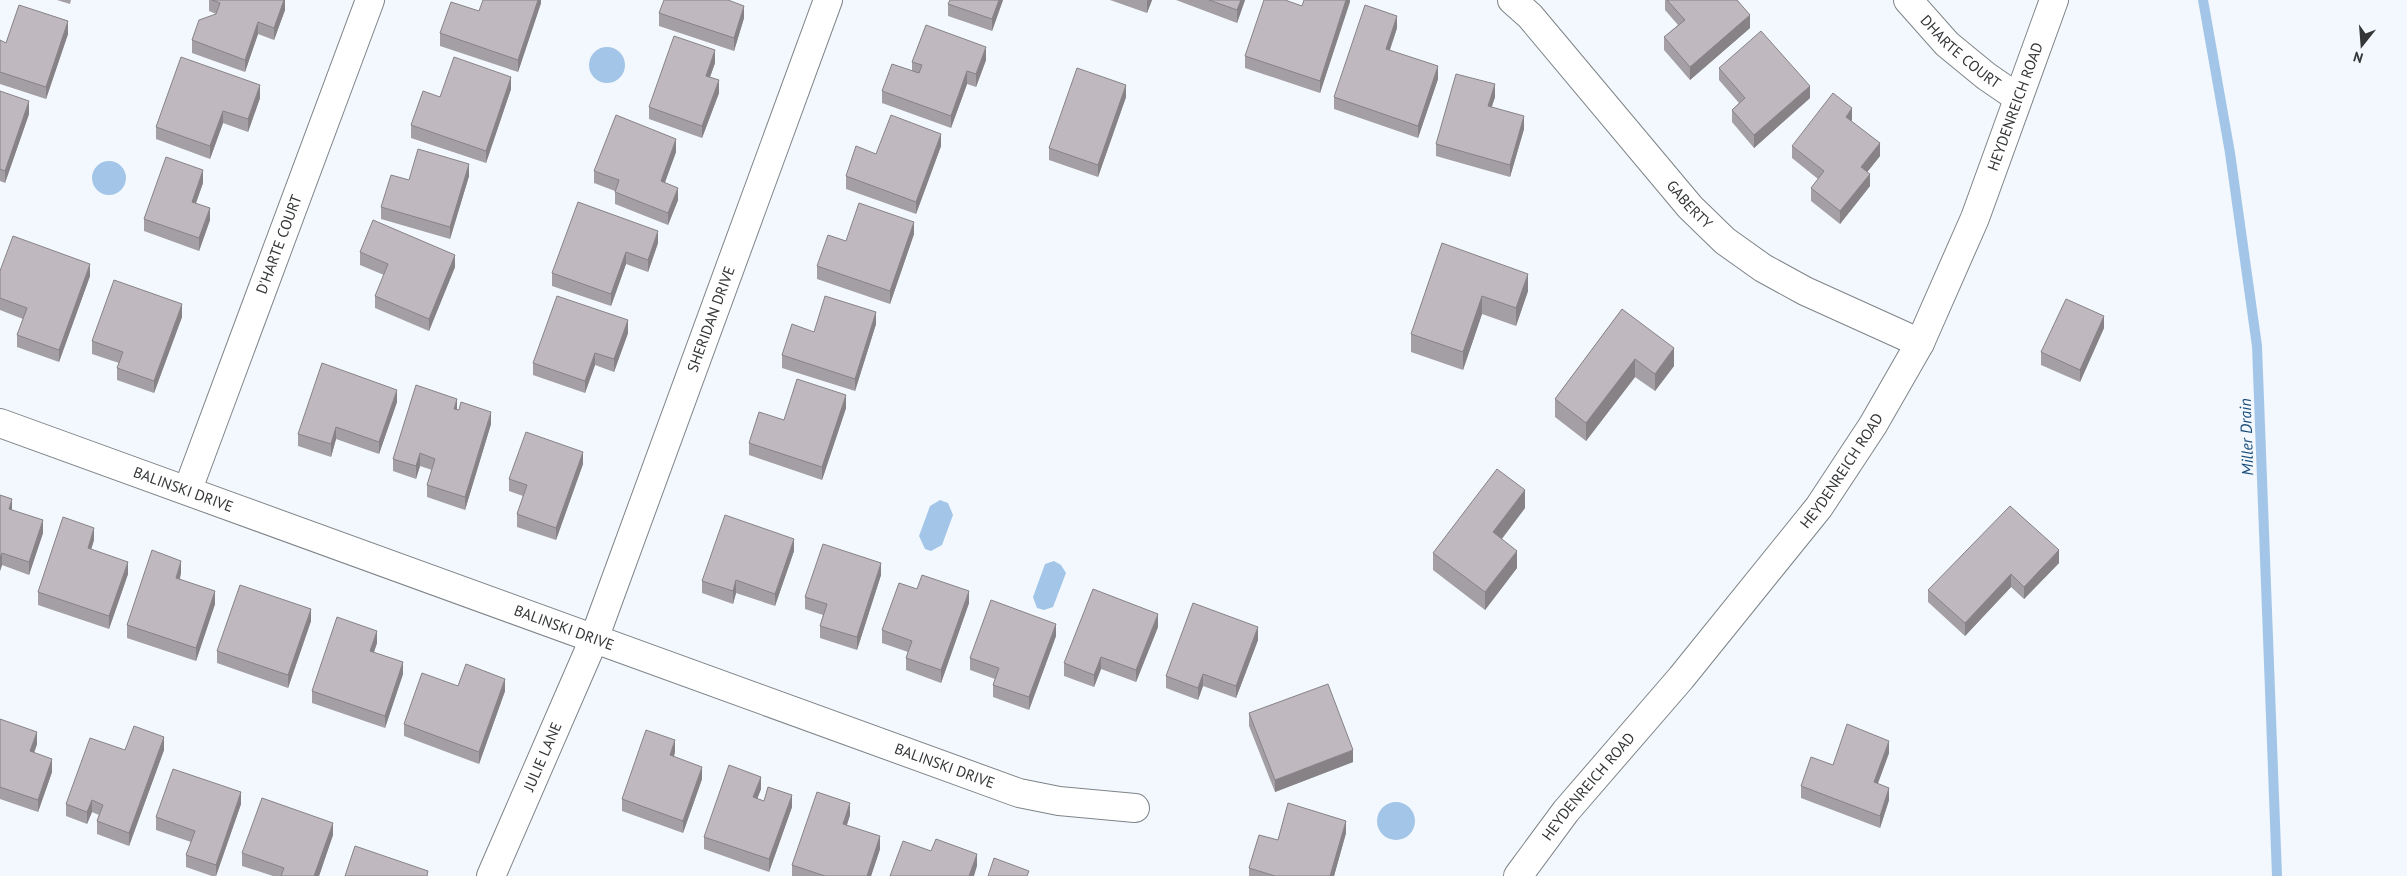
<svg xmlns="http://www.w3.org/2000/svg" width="2407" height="876" font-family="'PT Sans',sans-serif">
  <rect width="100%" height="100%" fill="#f2f8fd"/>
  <path fill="#a3c6e8" d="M589 65a18 18 0 1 1 36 0a18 18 0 1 1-36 0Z
    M92 178a17 17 0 1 1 34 0a17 17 0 1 1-34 0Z
    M940,500L948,503L953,515L942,545L931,551L925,549L919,536L930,506Z
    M1054,561L1061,565L1066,573L1053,607L1044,610L1037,608L1033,597L1045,564Z
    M1377 821a19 19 0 1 1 38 0a19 19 0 1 1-38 0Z"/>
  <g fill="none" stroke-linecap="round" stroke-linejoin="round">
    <path stroke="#a3c6e8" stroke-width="10" d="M2203,0L2230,153L2257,346L2277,876"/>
    <defs>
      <g id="minor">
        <path id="s1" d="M1512,0L1530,16L1690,207L1725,241L1763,268L1805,291L1920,343"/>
        <path id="s2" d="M1908,0L1947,44L1986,76L2018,98"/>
        <path id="s3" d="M0,423L1019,793L1059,801L1135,808"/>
        <path id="s4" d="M188,489L370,0"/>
        <path id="s5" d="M491,876L594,639L828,0"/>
        <path id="s6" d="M1518,876L1566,811L1681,678L1819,507L1873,425L1920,343L1975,218L2054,0"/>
      </g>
    </defs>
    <use href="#minor" stroke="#7e8488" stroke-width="30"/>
    <use href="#minor" stroke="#fff" stroke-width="28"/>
  </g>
  <path fill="#a49fa4" d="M57,0H71L70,4Z
    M209,0H285V10L274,40L258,34L245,72L192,53V40L216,14L209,11Z
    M541,0V3L518,72L440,46V33L479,11Z
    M1003,0L992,31L948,16V4Z
    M1110,0H1152L1147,13Z
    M1176,0H1245L1237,23Z
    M1350,0L1320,93L1245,68V56L1302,6Z
    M1665,0H1737L1750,28L1690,80L1664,50V37L1678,25L1665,10Z
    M659,13L744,18L734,51L659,26Z
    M1397,28L1390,50L1438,79L1418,138L1334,109V97Z
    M68,34L46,99L0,84V40L6,43Z
    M986,60L976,87L967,84L951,128L882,103V91L912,71V62Z
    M715,63L710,77L719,93L702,138L649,119V107Z
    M1719,68L1810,98L1754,148L1732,122V110L1739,103L1719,80Z
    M511,89L486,163L411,138V125L440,97Z
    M0,91L29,114L5,183L0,181Z
    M1126,97L1098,177L1049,160V148Z
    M1495,97L1491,107L1524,129L1510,177L1436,156V144Z
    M260,98L248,132L223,123L210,159L156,139V127Z
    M1852,120L1851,121L1880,156L1867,172L1870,186L1840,224L1811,201V188L1818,179L1792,158V146Z
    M941,146L916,214L846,189V176Z
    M676,152L665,182L678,200L668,225L615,204V191L594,183V171Z
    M469,176L450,239L381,219V207L409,180Z
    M203,183L196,203L210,220L199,251L144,231V219Z
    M914,234L890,304L817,279V266L846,241Z
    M658,243L648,272L626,264L611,306L552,286V273Z
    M1442,243L1528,291L1516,326L1482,314L1463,370L1411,352V334Z
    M360,252L455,267L429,331L375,308V296L384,275L360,265Z
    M0,271L90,276L59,362L17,347V335L23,319L0,310Z
    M1622,309L1674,366L1655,391L1635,377L1586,441L1555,417V399Z
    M182,317L154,393L117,380V368L119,363L92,354V341Z
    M876,324L855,391L782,368V355L814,332Z
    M2104,328L2080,382L2041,365V352Z
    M628,333L614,372L595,365L585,393L533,375V363Z
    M397,402L379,454L336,439L331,457L298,446V434Z
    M846,408L822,480L749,455V443L784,420Z
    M457,410L491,424L465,510L427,497V485L432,470L420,466L416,479L393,471V459Z
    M583,464L556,540L517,527V514L523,496L509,491V479Z
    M0,495L12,510L43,533L29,575L2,565L0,571Z
    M1525,508L1502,539L1517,568L1485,610L1433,570V553Z
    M94,540L91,549L128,574L109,629L38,605V592Z
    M794,551L775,606L736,593L733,604L702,593V581Z
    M2059,563L2024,599L2011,587L1965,636L1928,602V590Z
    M181,573L180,579L215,604L196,661L127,638V625Z
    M881,575L857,650L820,638V626L823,615L805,609V597Z
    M917,589L969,603L941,683L906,670V658L908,652L882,643V630Z
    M311,621L288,688L217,663V651Z
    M1158,627L1136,682L1101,669L1094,687L1064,676V663Z
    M1056,636L1029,710L993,697V685L995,679L970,670V658Z
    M1258,640L1236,698L1203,686L1198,700L1166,688V676Z
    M377,643L374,652L403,674L385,728L312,703V691Z
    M458,686L505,691L479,764L404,736V724Z
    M1249,713L1353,762L1275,792L1249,726Z
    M0,719L37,744L34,753L52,772L38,812L0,799Z
    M125,750H164L129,846L97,834V821L99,815L92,812L87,824L66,816V804Z
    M675,752L674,757L702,779L683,833L622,811V799Z
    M1889,753L1878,783L1889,800L1880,828L1801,798V786L1833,765Z
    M761,789L757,799L764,801L792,807L769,872L704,849V837Z
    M241,804L216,876H212L186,867V855L191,842L156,830V817Z
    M850,815L847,825L880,849L871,876H792V865Z
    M1346,833L1334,876H1249V868L1278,840Z
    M333,835L319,876H273L242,866V853Z"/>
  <path fill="#868286" d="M284,0H285V10L274,40V28Z
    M538,0H541V3L518,72V60Z
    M999,0H1003L992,31V19Z
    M1148,0H1152L1147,13V1Z
    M1241,0H1245L1237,23V10Z
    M1346,0H1350V2L1320,93V81Z
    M744,6V18L734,51V38Z
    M1750,15V28L1690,80V67Z
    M1397,16V28L1386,61V49Z
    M68,21V34L46,99V87Z
    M258,22V34L245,72V60Z
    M986,47V60L976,87V74Z
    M715,50V63L706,88V76Z
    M1438,66V79L1418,138V126Z
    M967,71V84L951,128V116Z
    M511,77V89L486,163V151Z
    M719,80V93L702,138V126Z
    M1495,84V97L1488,119V106Z
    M260,85V98L248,132V119Z
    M1126,85V97L1098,177V165Z
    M1810,86V98L1754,148V135Z
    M29,101V114L5,183V171Z
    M1852,108V120L1846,129V117Z
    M223,111V123L210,159V146Z
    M1524,116V129L1510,177V165Z
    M941,134V146L916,214V202Z
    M676,139V152L661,193V181Z
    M1880,143V156L1861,180V167Z
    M469,164V176L450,239V227Z
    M203,170V183L192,214V202Z
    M1870,174V186L1840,224V211Z
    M678,188V200L668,225V213Z
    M210,208V220L199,251V238Z
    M914,222V234L890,304V291Z
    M658,231V243L648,272V260Z
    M626,252V264L611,306V294Z
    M455,255V267L429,331V319Z
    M90,264V276L59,362V350Z
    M1528,274V291L1516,326V308Z
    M1482,296V314L1463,370V352Z
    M182,304V317L154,393V381Z
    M876,312V324L855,391V379Z
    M2104,316V328L2080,382V370Z
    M628,320V333L614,372V359Z
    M1674,348V366L1655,391V374Z
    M595,353V365L585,393V381Z
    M1635,359V377L1586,441V423Z
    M397,390V402L379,454V442Z
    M846,395V408L822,480V467Z
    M457,399V411L454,409Z
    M491,412V424L465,510V497Z
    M336,427V439L331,457V444Z
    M583,452V464L556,540V528Z
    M420,453V466L416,479V466Z
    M1525,490V508L1493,550V532Z
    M12,499V511L9,509Z
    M43,520V533L29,575V562Z
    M94,528V540L88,560V548Z
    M794,539V551L775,606V594Z
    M2059,550V563L2024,599V587Z
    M1517,551V568L1485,610V592Z
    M2,553V565L0,571V558Z
    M181,561V573L176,590V578Z
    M128,562V574L109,629V616Z
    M881,563V575L857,650V637Z
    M2011,574V587L1965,636V623Z
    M736,580V593L733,604V591Z
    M215,591V604L196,661V648Z
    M969,591V603L941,683V670Z
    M311,609V621L288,688V675Z
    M1158,614V627L1136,682V670Z
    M1056,624V636L1029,710V697Z
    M1258,627V640L1236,698V686Z
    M377,631V643L370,663V651Z
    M1101,657V669L1094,687V675Z
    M403,662V674L385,728V716Z
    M1203,674V686L1198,700V688Z
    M505,679V691L479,764V752Z
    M37,732V744L30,764V751Z
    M164,737V750L129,846V833Z
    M675,740V752L670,768V755Z
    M1889,741V753L1874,794V782Z
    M1353,750V762L1275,792V780Z
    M52,759V772L38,812V800Z
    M702,767V779L683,833V821Z
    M761,777V789L753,810V797Z
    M1889,788V800L1880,828V816Z
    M241,792V804L216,876V865Z
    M792,795V807L769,872V859Z
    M92,800V812L87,824V812Z
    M850,803V815L843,836V824Z
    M1346,821V833L1334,876H1330Z
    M333,823V835L319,876H314Z
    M880,836V849L871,876H867Z
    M977,854V866L974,876H969Z"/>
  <path fill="#bfb9bf" stroke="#868286" d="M212,0H284L274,28L258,22L245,60L192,40L199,20L216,14L220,3Z
    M483,0H538L518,60L440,33L451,2L479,11Z
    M664,0H728L744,6L734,38L659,13Z
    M950,0H999L992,19L948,4Z
    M1209,0H1241L1237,10Z
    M1264,0H1285L1302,6L1304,0H1346L1320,81L1245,56Z
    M1667,0H1737L1750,15L1690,67L1664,37L1685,20Z
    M19,5L68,21L46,87L0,72V40L6,43Z
    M1365,5L1397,16L1386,49L1438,66L1418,126L1334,97Z
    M926,25L986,47L976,74L967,71L951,116L882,91L892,64L919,73L922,65L912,62Z
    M1761,31L1810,86L1754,135L1732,110L1745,98L1719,68Z
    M674,36L715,50L706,76L719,80L702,126L649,107Z
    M181,57L260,85L248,119L223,111L210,146L156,127Z
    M454,57L511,77L486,151L411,125L423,91L440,97Z
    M1077,68L1126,85L1098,165L1049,148Z
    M1456,74L1495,84L1488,106L1524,116L1510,165L1436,144Z
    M0,91L29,101L5,171L0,169Z
    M1833,93L1852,108L1846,117L1880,143L1861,167L1870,174L1840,211L1811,188L1824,171L1792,146Z
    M616,115L676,139L661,181L678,188L668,213L615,192L619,180L594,171Z
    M891,115L941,134L916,202L846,176L856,146L876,154Z
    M418,149L469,164L450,227L381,207L391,175L409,180Z
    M166,157L203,170L192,202L210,208L199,238L144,219Z
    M578,202L658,231L648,260L626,252L611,294L552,273Z
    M859,203L914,222L890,291L817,266L828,235L846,241Z
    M373,220L455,255L429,319L375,296L388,264L360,252Z
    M13,236L90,264L59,350L17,335L27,308L0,298V271Z
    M1442,243L1528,274L1516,308L1482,296L1463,352L1411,334Z
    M114,280L182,304L154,381L117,368L123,352L92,341Z
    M557,296L628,320L614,359L595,353L585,381L533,363Z
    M825,296L876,312L855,379L782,355L792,324L814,332Z
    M2066,299L2104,316L2080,370L2041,352Z
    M1622,309L1674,348L1655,374L1635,359L1586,423L1555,399Z
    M322,363L397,390L379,442L336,427L331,444L298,434Z
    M797,379L846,395L822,467L749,443L759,412L784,420Z
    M416,385L457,399L454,409L459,410L461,402L491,412L465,497L427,485L435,459L420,453L416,466L393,459Z
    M526,432L583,452L556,528L517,514L527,485L509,479Z
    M1497,469L1525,490L1493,532L1517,551L1485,592L1433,553Z
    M0,495L12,499L9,509L43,520L29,562L2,553L0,558Z
    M2010,506L2059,550L2024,587L2011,574L1965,623L1928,590Z
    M725,515L794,539L775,594L736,580L733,591L702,581Z
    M63,517L94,528L88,548L128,562L109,616L38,592Z
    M823,544L881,563L857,637L820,626L827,604L805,597Z
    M152,550L181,561L176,578L215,591L196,648L127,625Z
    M922,575L969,591L941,670L906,658L912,641L882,630L899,583L917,589Z
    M240,585L311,609L288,675L217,651Z
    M1093,589L1158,614L1136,670L1101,657L1094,675L1064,663Z
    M991,600L1056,624L1029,697L993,685L999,668L970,658Z
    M1193,603L1258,627L1236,686L1203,674L1198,688L1166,676Z
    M337,617L377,631L370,651L403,662L385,716L312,691Z
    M466,664L505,679L479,752L404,724L422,673L458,686Z
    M1328,684L1353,750L1275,780L1249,713Z
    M0,719L37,732L30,751L52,759L38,800L0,787Z
    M1847,724L1889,741L1874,782L1889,788L1880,816L1801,786L1811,757L1833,765Z
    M134,726L164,737L129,833L97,821L103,805L92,800L87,812L66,804L90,738L125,750Z
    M646,730L675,740L670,755L702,767L683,821L622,799Z
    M729,765L761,777L753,797L764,801L768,787L792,795L769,859L704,837Z
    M173,769L241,792L216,865L186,855L195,831L156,817Z
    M817,792L850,803L843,824L880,836L867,876H825L792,865Z
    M262,798L333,823L314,876H281L284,868L242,853Z
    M1288,803L1346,821L1330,876H1275L1249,868L1259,835L1278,840Z
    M936,839L977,854L969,876H890L903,841L931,851Z
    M355,846L428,871L427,876H345Z
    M994,858L1029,871L1027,876H988Z"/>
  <g text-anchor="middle" stroke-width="4" stroke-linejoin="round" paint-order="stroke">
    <g font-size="15" fill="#333537" stroke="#f2f8fd">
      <text dy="5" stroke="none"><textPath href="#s2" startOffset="74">DHARTE COURT</textPath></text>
      <text dy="5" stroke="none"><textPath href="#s6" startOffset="924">HEYDENREICH ROAD</textPath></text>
      <text dy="5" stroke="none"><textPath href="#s1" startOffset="271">GABERTY</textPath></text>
      <text dy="5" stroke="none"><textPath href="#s4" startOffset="261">D'HARTE COURT</textPath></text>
      <text dy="5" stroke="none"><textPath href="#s5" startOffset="599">SHERIDAN DRIVE</textPath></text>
      <text dy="5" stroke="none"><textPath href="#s6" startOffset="519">HEYDENREICH ROAD</textPath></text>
      <text dy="5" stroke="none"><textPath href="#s3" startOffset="195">BALINSKI DRIVE</textPath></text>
      <text dy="5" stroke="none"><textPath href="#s3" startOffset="600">BALINSKI DRIVE</textPath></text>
      <text dy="5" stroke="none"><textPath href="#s5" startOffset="130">JULIE LANE</textPath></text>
      <text dy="5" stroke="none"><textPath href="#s3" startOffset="1005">BALINSKI DRIVE</textPath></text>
      <text dy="5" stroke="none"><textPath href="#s6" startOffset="114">HEYDENREICH ROAD</textPath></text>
    </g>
    <g font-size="16" font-style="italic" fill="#1a4d7a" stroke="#f2f8fd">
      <text transform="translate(2246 437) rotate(-92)" y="6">Miller Drain</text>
    </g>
  </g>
  <g transform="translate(2362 45) rotate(197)" stroke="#f2f8fd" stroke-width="4" paint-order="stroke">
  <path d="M0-4L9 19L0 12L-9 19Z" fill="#333537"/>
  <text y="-8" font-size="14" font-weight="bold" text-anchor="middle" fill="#333537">N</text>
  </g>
</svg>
